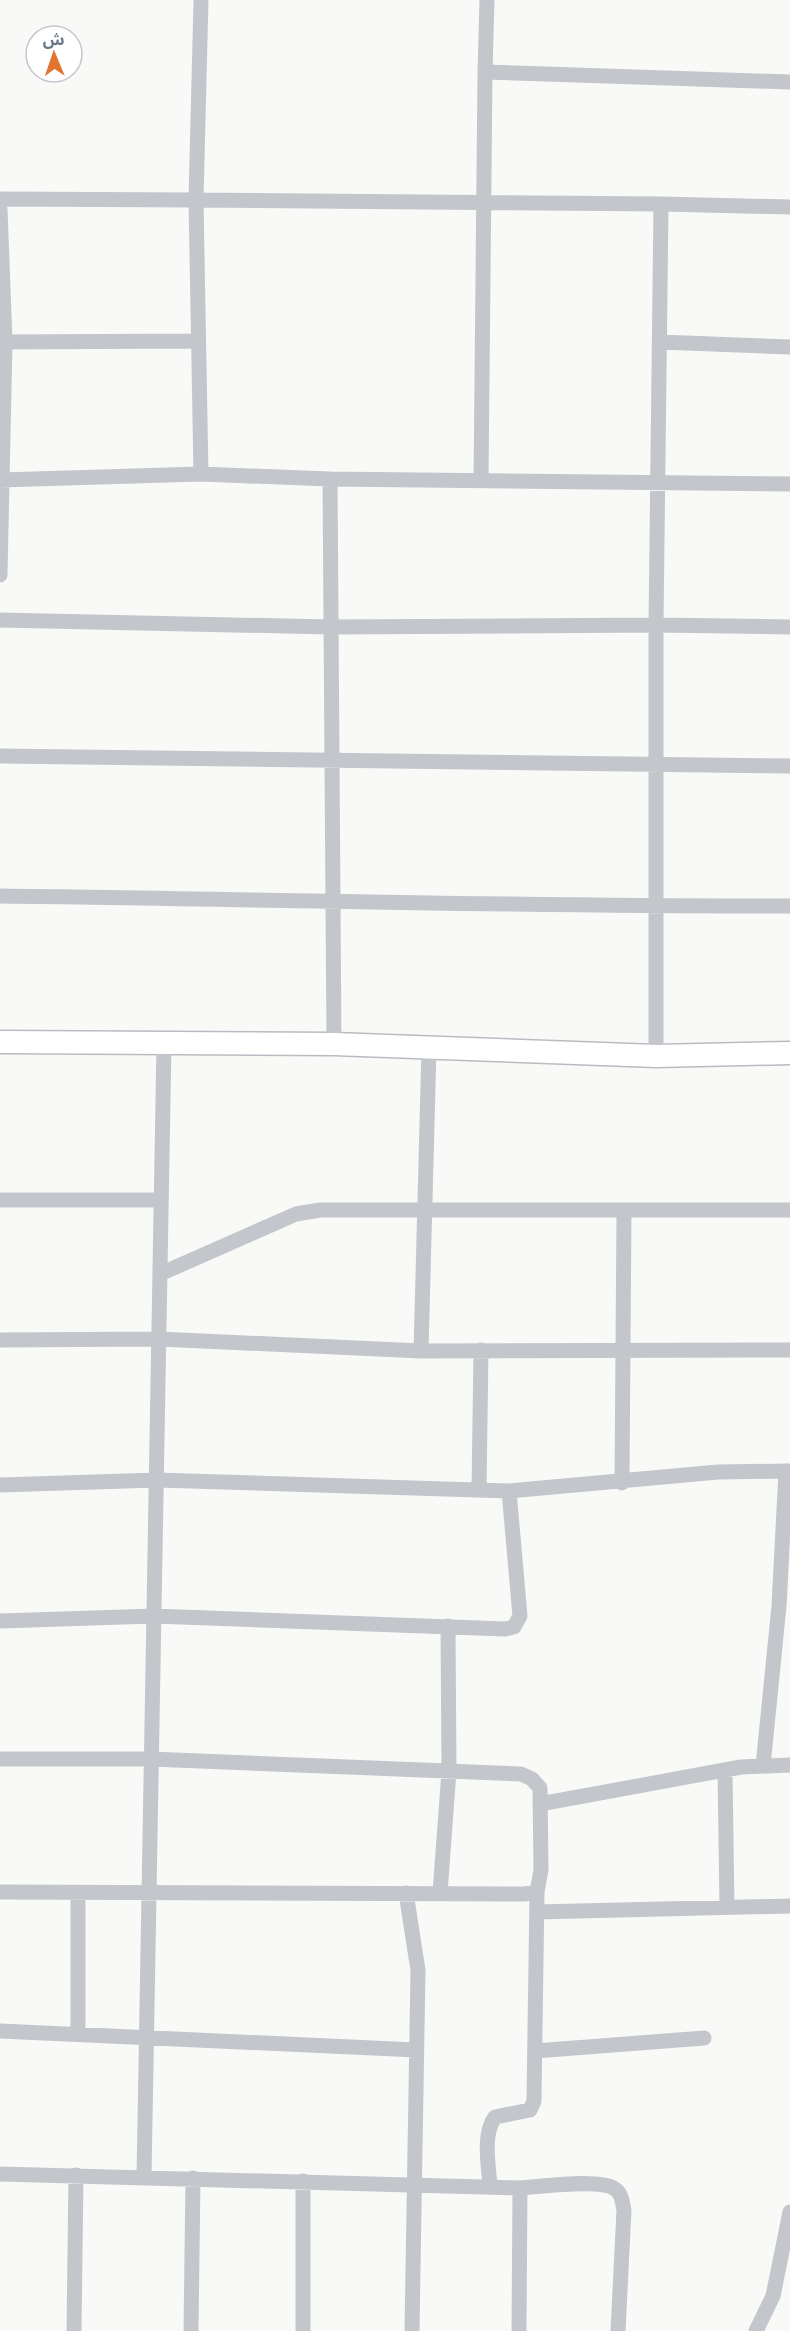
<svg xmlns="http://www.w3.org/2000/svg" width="790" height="2331" font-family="Quicksand,'Noto Sans Arabic',sans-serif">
  <rect width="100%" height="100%" fill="#f9faf8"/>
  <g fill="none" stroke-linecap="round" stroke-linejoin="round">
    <defs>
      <path id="secondary" d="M0,1042L334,1044L656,1056L790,1053"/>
    </defs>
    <use href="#secondary" stroke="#b8bcc2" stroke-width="25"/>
    <path stroke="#c3c7cb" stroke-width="15" d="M487,0L485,72L790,82
      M0,199L196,200L201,0
      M0,209L5,342L0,575
      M0,342L198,341
      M660,342L790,347
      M201,474L196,200L661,204
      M330,479L334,1044
      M0,480L201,474L330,479L790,484
      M481,480L485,72
      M0,620L331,627L656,625L790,627
      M0,756L790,766
      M0,896C263,899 527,907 790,906
      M656,1056V625L661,204L790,207
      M0,1200H161
      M160,1274L296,1214L320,1210H790
      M0,1340L159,1339L421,1351L790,1350
      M421,1351L429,1048
      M622,1483L624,1211
      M0,1485L157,1480L509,1491L718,1472L790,1471
      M479,1490L481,1350
      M0,1621L154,1616L505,1629L514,1627L520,1616L509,1491
      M0,1759H150L521,1774L532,1779L540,1788L541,1870L537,1892L524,1894L0,1892
      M763,1766L779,1606L786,1471
      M725,1771L727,1907
      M540,1804L741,1767L790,1765
      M406,1893L418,1970L412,2331
      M440,1893L449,1771L448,1626
      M537,1912L790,1906
      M0,2031L416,2050
      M78,2034V1893
      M535,2051L704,2038
      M0,2174L520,2188C540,2187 600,2178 615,2189C622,2194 622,2201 624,2210L618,2331
      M144,2177L164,1043
      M490,2187C489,2166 482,2135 495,2117L530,2110L534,2101L537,1892
      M74,2331L76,2175
      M191,2331L193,2178
      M303,2331V2181
      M519,2331L520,2188
      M756,2331L773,2296L790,2212"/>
    <use href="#secondary" stroke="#fff" stroke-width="22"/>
  </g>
  <g transform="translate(54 54) rotate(358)"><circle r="28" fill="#ffffff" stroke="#c3c8cf" stroke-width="1.5"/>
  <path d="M0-4.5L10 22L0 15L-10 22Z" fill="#e17530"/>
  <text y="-9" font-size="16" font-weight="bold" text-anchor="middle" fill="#697688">ش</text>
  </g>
</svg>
